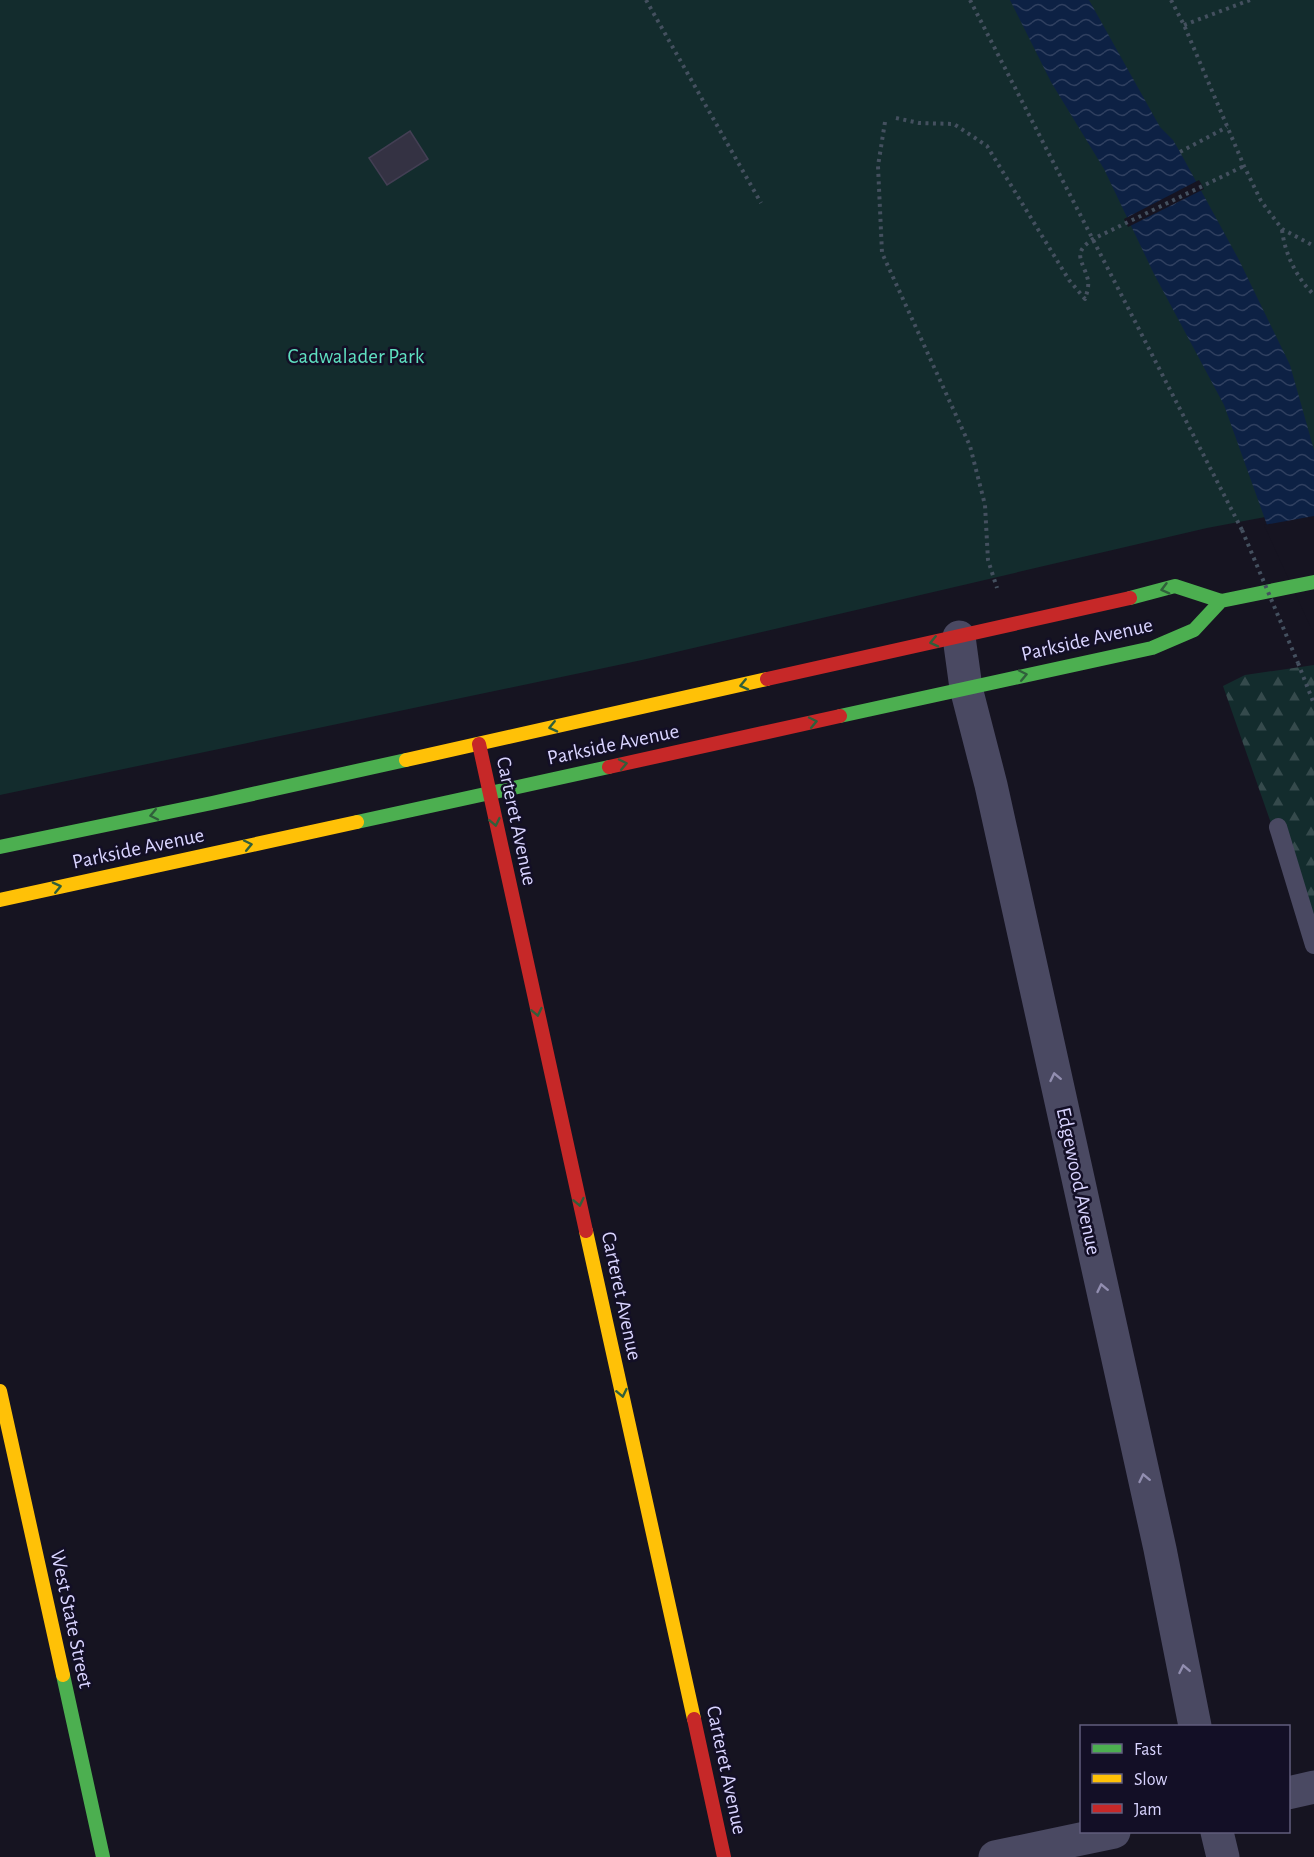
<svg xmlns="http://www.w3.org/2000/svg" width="1314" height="1857" font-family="'Alegreya Sans',sans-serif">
  <defs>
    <pattern id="forest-firs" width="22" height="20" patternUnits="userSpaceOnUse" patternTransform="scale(1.5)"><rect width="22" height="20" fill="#132c2d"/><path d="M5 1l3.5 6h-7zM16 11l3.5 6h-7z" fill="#354a4c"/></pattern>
    <pattern id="water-waves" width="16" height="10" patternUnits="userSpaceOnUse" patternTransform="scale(1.5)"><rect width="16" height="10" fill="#0d2144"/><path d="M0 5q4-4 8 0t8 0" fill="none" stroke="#304060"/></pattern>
  </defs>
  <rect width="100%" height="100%" fill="#161421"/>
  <path fill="url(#forest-firs)" d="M1314,665V946L1223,686L1245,675Z"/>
  <path fill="#132c2d" d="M0,0H1314V508L1207,528L642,660L0,795Z"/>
  <path fill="url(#water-waves)" d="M1010,0H1089L1160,127L1173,140L1180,152L1239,260L1290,365L1314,450V627L1267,525L1224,405L1154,274L1104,169L1051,82Z"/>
  <path fill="#161421" d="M1199,180L1204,189L1128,227L1124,219Z
    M1314,516V630L1311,628L1264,525Z"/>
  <path fill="#343243" stroke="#433f54" stroke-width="1.5" d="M410,131L428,159L387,185L369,158Z"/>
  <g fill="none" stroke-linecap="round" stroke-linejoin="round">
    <path stroke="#44505f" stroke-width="4" stroke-dasharray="3 4.5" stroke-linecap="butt" d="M646,0L761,203
      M970,0L1242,530
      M1171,0L1184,25L1244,166L1261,201L1282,229L1314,246
      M1184,25L1250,0
      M896,118L919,123L954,124L987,146L1069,280L1085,299C1087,293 1089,286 1088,280C1083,260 1071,254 1093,239L1244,166
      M885,122L878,166L882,253L970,446L985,505L988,560L997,588
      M1180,152L1227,127
      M1282,230C1285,254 1296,277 1314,295
      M1298,663L1314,704"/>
    <path stroke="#4a4962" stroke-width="18" d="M1278,827L1314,945"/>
    <path stroke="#4a4962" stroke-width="33" d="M959,637L966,688L991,785L1160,1549L1195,1726
      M1288,1793L1314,1787
      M1217,1832L1223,1857
      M995,1857L1114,1832"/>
    <path stroke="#4caf50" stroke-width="14" d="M1130,598L1175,586L1221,601L1314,582
      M840,716L1152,648L1194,630L1221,601
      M357,822L609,767
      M0,847L212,803L406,760
      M63,1675L103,1857"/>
    <path stroke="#ffc107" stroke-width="14" d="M406,760L767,679
      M0,900L357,822
      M586,1231L694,1719
      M0,1391L63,1675"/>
    <path stroke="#c62828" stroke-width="14" d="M767,679L1130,598
      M479,744L586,1231
      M609,767L840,716
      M694,1719L724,1857"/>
    <path stroke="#44505f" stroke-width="4" stroke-dasharray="3 4.5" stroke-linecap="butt" d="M1242,530L1298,663"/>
  </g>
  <defs><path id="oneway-chevron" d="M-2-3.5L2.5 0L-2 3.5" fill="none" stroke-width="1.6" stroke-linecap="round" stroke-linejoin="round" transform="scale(1.5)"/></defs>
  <g stroke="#305f3b">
    <use href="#oneway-chevron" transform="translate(1165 589) rotate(165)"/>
    <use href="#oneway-chevron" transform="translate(934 642) rotate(167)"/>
    <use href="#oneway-chevron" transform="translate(1023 675) rotate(-12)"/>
    <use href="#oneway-chevron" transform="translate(744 685) rotate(167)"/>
    <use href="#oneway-chevron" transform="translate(813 722) rotate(-12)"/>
    <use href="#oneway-chevron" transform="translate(553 727) rotate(167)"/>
    <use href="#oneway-chevron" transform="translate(623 764) rotate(-12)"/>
    <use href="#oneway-chevron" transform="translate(154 815) rotate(168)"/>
    <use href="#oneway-chevron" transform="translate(495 822) rotate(78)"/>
    <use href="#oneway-chevron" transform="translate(248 845) rotate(-12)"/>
    <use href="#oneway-chevron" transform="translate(57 887) rotate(-13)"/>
    <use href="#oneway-chevron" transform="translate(537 1012) rotate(78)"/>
    <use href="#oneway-chevron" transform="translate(579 1202) rotate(78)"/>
    <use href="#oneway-chevron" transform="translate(622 1393) rotate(78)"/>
  </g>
  <g stroke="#928eb0">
    <use href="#oneway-chevron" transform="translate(1055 1077) rotate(-102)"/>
    <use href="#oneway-chevron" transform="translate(1102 1288) rotate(-102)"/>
    <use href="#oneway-chevron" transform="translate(1144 1478) rotate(-102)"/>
    <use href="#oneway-chevron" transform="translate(1184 1669) rotate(-101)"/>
  </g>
  <g text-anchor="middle" stroke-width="5" stroke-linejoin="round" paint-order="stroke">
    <g font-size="21" fill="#5fe0c0" stroke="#130f26">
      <text x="356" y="363">Cadwalader Park</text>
    </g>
    <g font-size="21" fill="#d9d4ff" stroke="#130f26">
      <text transform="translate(1087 639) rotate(-13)" y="7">Parkside Avenue</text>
      <text transform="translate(613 744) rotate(-12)" y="7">Parkside Avenue</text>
      <text transform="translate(517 821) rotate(78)" y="7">Carteret Avenue</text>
      <text transform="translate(138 848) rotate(-12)" y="7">Parkside Avenue</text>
      <text transform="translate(1079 1181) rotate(78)" y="7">Edgewood Avenue</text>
      <text transform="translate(622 1296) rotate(78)" y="7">Carteret Avenue</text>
      <text transform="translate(72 1619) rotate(78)" y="7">West State Street</text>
      <text transform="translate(727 1770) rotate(78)" y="7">Carteret Avenue</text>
    </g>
  </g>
  <rect x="1080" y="1725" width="210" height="108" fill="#130f26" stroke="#625e7d" stroke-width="1.5"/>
  <rect x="1092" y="1744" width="30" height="9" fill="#4caf50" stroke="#625e7d" stroke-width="1.5"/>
  <text x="1134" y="1755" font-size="18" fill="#d9d4ff">Fast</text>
  <rect x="1092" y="1774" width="30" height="9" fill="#ffc107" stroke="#625e7d" stroke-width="1.5"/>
  <text x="1134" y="1785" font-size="18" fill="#d9d4ff">Slow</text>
  <rect x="1092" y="1804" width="30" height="9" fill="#c62828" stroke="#625e7d" stroke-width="1.5"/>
  <text x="1134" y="1815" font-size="18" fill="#d9d4ff">Jam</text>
</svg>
